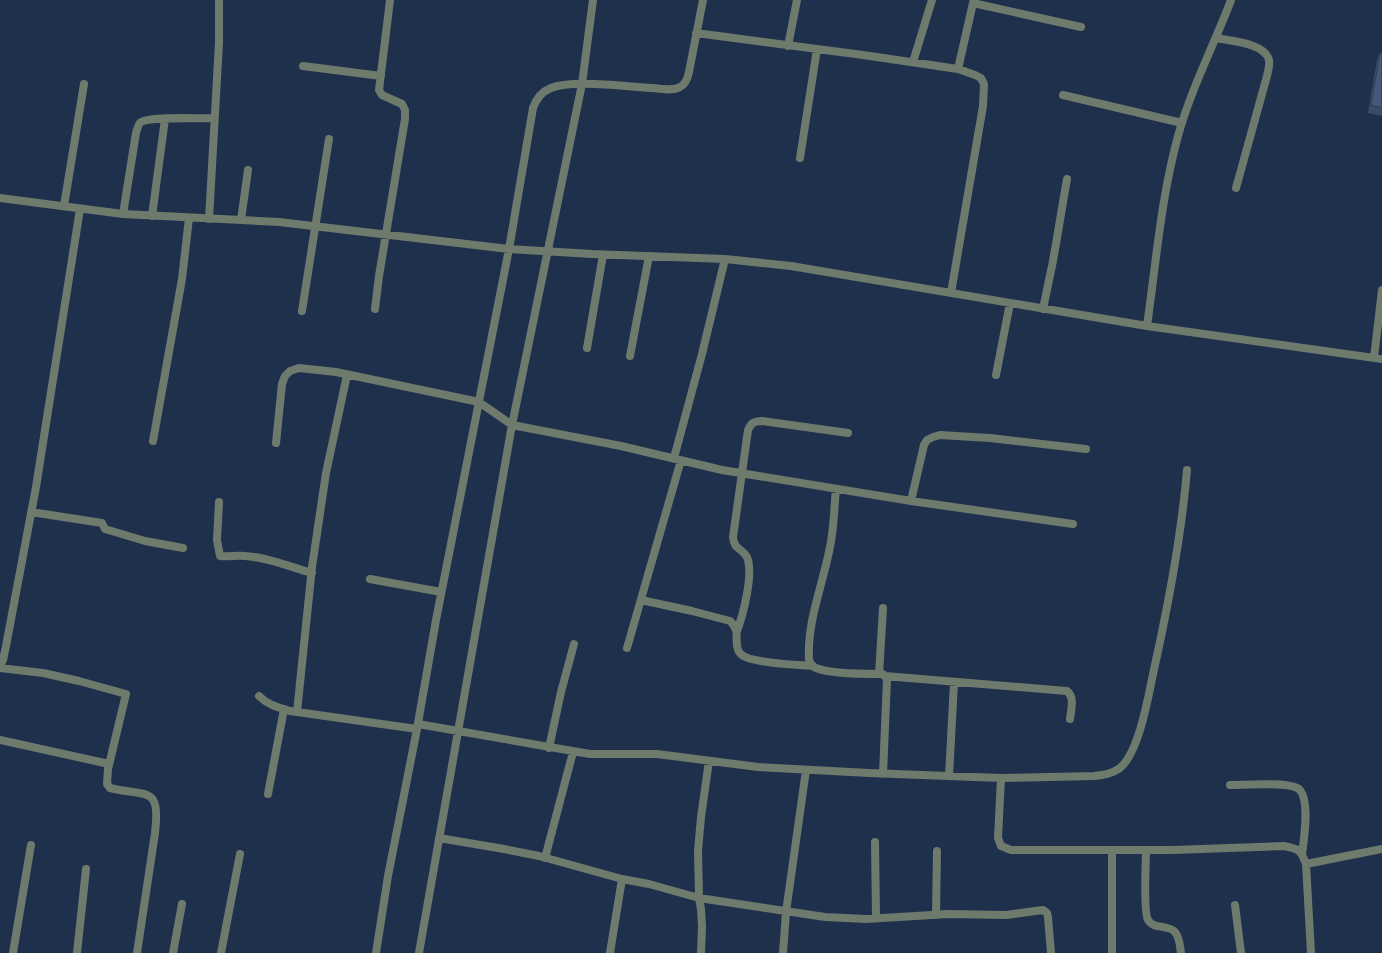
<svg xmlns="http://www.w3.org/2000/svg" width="1382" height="953" font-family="'Exo 2',sans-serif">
  <rect width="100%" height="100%" fill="#1f304d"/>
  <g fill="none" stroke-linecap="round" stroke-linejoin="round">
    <path stroke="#6e7a6c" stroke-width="8" d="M696,33L863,55L958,69L975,75L981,78L984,84L983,106L951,293
      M1216,38C1231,41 1265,43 1269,60C1270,66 1268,71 1267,76L1236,188
      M788,46L797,0
      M913,62L932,0
      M303,66L381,76
      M958,69L973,3L1081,27
      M1063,95L1182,123
      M800,158L817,49
      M0,198L123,214L279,222L509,249L592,254L725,259L791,266L1147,326L1382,359
      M64,206L84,84
      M123,214L136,133C137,130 138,124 141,122C150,116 202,119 214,118
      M152,216L165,119
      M209,219L219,43V0
      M241,220L248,170
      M375,309L379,276L405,119V110L402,104L382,95L379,90L390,0
      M1043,309L1053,261L1067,179
      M302,311L329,139
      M1147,326C1156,263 1161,198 1178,136C1191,89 1214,45 1231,0
      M587,348L603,255
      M630,356L649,256
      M1374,358L1382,290
      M996,375L1010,303
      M153,441L182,279L189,218
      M276,443L282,384L285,376L290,371L299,368L336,372L479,402L512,425L621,446L722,470L911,501L1073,524
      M674,458L702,354L725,259
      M836,489C834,509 834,528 830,547C823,584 807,621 809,659C810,663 812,667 816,668C830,674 863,674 879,674H883L887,679L883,774
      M911,501L924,445L927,440L933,437L940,435L990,438L1086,449
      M219,502L217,540L220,556C228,557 237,555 245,556C267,557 290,567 312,573
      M31,512L102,523L105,529L145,541L183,548
      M370,579L441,592
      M641,600L692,611L730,621C741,631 734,638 738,650C739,652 740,654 742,655C751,663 799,665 813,666
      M737,631C743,615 754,574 747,557C742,548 734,550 733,537L748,430C751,423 754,421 762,421L848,433
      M627,648L681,460
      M0,666L3,660L6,646L36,487L80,209
      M0,668L43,673L79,681L126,694L108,769L107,784L110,788C147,797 161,785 155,833L137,953
      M879,674L883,608
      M885,676L1067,691C1075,697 1071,710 1070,719
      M259,696C268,705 277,707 290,711L417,729
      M297,712L312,567L326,473L347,375
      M418,724L590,754H657L758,767L869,773L1001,778L1094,776C1103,775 1112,774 1120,768C1139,752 1148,698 1153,674C1168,607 1181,539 1187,470
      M0,740L109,764
      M549,748L561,692L574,644
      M949,776L954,683
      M1001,778L998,838L1001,846L1011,850H1172L1284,846C1299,849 1301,850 1306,864L1311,953
      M1230,785C1243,785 1292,781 1300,790C1310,802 1304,839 1302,854
      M268,794L284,709
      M439,838L504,849L539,856L622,879L649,884L699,898L825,917L866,919L948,914L1006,915L1043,910L1047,913L1048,917L1051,953
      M875,842L876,918
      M1112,850V953
      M1146,850C1146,863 1143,911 1148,920C1154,930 1168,924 1175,932C1180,938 1180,947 1181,953
      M545,858L573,752
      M1306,864L1382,849
      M1235,905L1241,953
      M936,915L937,851
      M13,953L31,845
      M77,953L86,869
      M173,953L182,904
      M221,953L240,854
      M376,953L388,876L417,729L436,620L509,249L533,108C536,99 541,92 551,88C572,79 628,87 653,88C661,89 673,91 680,87C686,84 688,77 689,72L703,0
      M419,953L512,425L582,84L593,0
      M610,953L622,879
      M701,953L702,926L701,909L699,898L698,851L701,817L709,761
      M783,953L786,912L806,770"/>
  </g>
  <path fill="#3c4c68" d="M1380,53H1382V116L1368,113L1377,60Z"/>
  <path fill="#465879" stroke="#313e55" d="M1380,53H1382V108L1371,105Z"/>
</svg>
